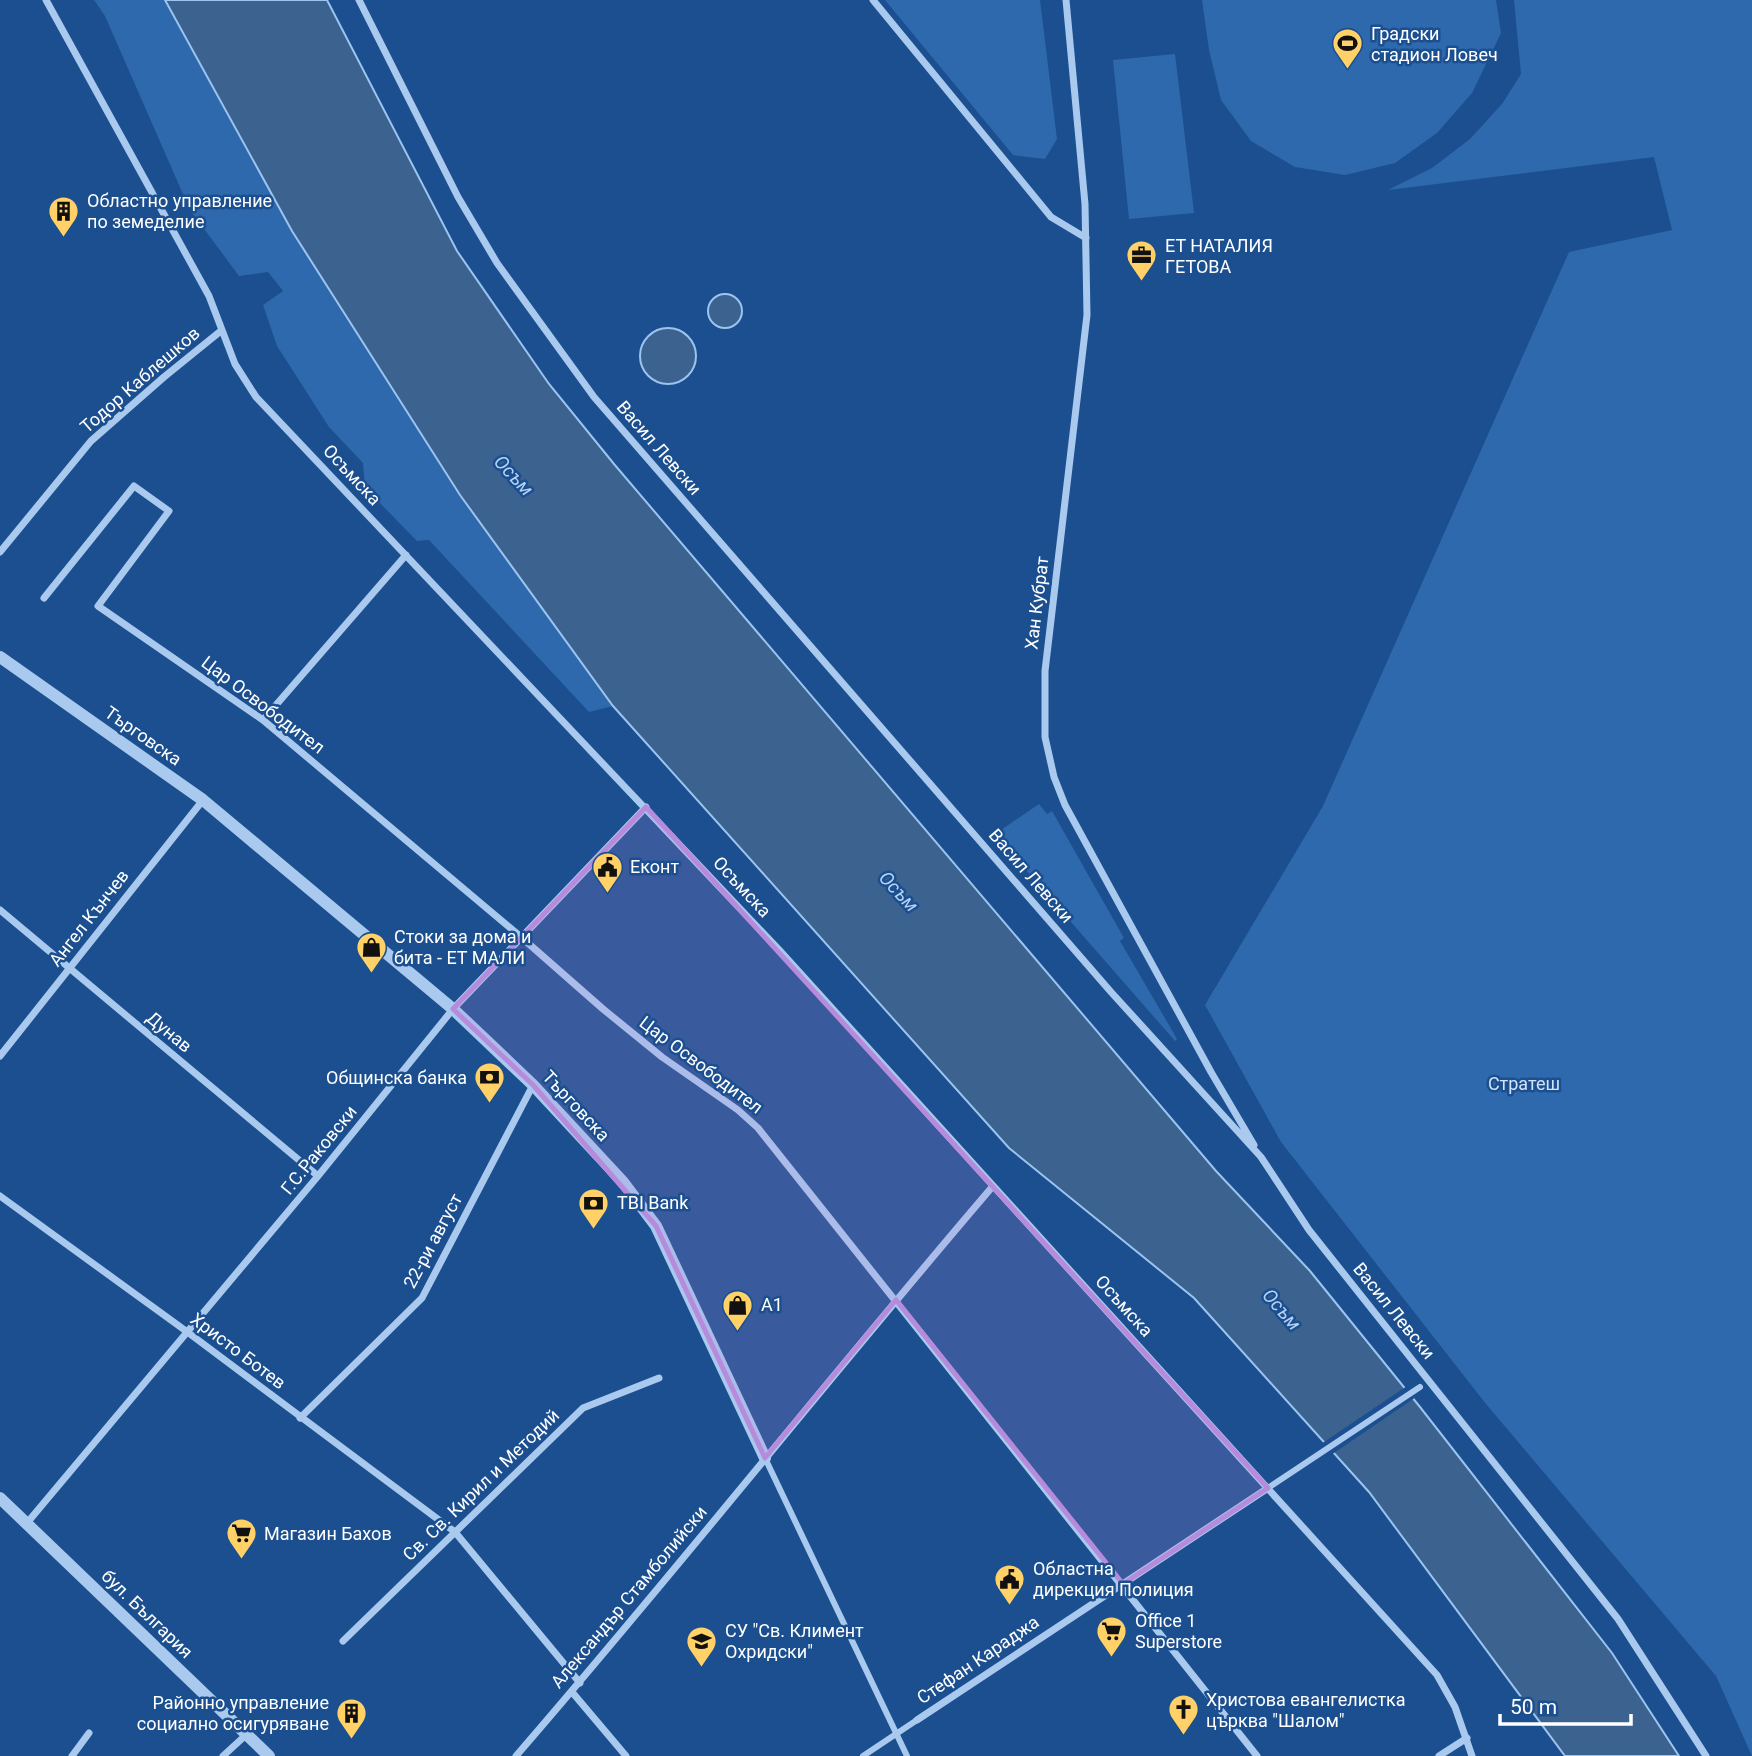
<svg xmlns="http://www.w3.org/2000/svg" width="1752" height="1756" font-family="Roboto,sans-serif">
  <rect width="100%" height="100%" fill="#1b4f8f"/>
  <path fill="#2e69ad" d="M94,0H165L292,231L460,495L613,706L589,712L429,540L417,541L365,488L363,463L329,427L277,346L263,305L283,291L268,272L239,276L190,210L105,16Z
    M885,0H1040L1057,139L1045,159L1013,155Z
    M1202,0H1496L1501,33L1472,93L1437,133L1395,163L1345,175L1295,167L1251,141L1221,100L1209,50Z
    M1514,0H1752V1756L1716,1676L1486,1404L1281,1142L1205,1005L1323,806L1569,252L1672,230L1654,157L1388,190L1432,168L1470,139L1502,104L1521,74Z
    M1175,54L1194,213L1129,219L1113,60Z
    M1039,804L1047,814L1052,811L1124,938L1120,941L1177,1039L1175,1041L1002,843L999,834L1001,830Z"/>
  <path fill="#3c6290" stroke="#9cc4f0" stroke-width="2" d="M165,0H327L457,251L549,384L614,464L1216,1171L1310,1271L1420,1407L1612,1653L1679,1756H1565L1369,1492L1194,1298L1009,1148L613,706L460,495L292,231Z
    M708 311a17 17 0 1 1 34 0a17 17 0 1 1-34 0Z
    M640 356a28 28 0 1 1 56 0a28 28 0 1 1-56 0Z"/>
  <path fill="#1b4f8f" d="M1407,1386L1416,1397L1331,1455L1321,1444Z"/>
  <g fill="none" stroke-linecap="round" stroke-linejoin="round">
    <path stroke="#a9c9ee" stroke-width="6" d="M765,1458L907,1756
      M1268,1488L1420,1387
      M863,1756L917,1720"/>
    <path stroke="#a9c9ee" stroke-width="7" d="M46,0L209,296L235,364L256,397L781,952L1437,1675L1455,1707L1472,1756
      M359,0L458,197L497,263L594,397L1111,992L1261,1157L1309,1230L1618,1619L1706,1756
      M873,0L1051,217L1086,238
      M1066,0L1085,204L1087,315L1045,671V737L1054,777L1065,805L1211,1072L1254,1145
      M0,552L91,441L164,377L222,330
      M44,598L134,486L169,511L98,606L263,720L521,937L603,1009L662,1057L738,1110L758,1128L1257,1756
      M263,720L406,555
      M0,910L318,1176
      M0,1056L203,800
      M0,1196L186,1331L455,1532L580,1683
      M300,1418L422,1298L533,1085
      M27,1523L318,1176L453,1009L646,807
      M343,1641L583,1408L659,1378
      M572,1692L626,1756
      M917,1720L1268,1488
      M72,1756L89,1733
      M223,1756L247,1734
      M516,1756C678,1569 832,1374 993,1186
      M1439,1756L1467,1738"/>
    <path stroke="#a9c9ee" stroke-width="12" d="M0,657L203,800L453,1009L533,1085L623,1182L656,1226L765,1458
      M0,1498L269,1756"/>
  </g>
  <path fill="#b68bdc" fill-opacity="0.2" stroke="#b68bdc" stroke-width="5" stroke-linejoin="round" d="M646,807L1268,1488L1123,1584L896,1300L765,1458L656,1226L533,1085L453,1009Z"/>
  <defs>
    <symbol id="stadium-pin" viewBox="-11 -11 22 30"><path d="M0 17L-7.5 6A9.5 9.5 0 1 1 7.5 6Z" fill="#ffd166" stroke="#1b4f8f"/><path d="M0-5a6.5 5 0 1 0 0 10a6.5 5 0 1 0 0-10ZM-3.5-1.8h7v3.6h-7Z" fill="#111"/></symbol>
    <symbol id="building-pin" viewBox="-11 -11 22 30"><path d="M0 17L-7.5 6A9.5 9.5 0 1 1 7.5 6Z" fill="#ffd166" stroke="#1b4f8f"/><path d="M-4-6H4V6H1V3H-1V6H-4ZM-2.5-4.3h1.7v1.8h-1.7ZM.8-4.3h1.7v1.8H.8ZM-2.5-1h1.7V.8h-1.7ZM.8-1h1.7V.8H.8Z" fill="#111"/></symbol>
    <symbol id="office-pin" viewBox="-11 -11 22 30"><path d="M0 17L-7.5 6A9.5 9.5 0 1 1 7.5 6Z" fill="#ffd166" stroke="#1b4f8f"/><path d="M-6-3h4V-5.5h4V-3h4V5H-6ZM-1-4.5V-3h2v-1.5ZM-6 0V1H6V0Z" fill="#111"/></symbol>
    <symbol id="civic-pin" viewBox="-11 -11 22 30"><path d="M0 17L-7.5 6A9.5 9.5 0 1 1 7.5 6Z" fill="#ffd166" stroke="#1b4f8f"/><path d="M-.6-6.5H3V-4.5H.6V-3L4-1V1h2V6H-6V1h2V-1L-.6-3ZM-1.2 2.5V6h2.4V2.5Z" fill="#111"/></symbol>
    <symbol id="shop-pin" viewBox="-11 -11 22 30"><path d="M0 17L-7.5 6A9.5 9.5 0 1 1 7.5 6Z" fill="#ffd166" stroke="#1b4f8f"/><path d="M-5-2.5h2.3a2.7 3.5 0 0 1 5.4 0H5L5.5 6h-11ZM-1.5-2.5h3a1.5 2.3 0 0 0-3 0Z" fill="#111"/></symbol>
    <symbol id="bank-pin" viewBox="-11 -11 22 30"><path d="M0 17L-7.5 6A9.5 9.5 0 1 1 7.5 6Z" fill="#ffd166" stroke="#1b4f8f"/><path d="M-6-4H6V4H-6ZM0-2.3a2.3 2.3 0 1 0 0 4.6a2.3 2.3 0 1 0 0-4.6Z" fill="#111"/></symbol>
    <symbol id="supermarket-pin" viewBox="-11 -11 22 30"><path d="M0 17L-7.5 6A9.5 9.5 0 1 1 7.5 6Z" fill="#ffd166" stroke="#1b4f8f"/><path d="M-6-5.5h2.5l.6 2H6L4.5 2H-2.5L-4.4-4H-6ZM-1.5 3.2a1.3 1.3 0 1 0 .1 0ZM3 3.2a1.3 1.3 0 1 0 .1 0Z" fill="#111"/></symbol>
    <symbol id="school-pin" viewBox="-11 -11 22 30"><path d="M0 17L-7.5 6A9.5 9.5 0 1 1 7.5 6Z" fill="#ffd166" stroke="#1b4f8f"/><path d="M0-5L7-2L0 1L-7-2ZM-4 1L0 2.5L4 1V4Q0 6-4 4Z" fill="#111"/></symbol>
    <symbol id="church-pin" viewBox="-11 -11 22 30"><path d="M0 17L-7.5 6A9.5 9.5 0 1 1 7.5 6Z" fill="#ffd166" stroke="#1b4f8f"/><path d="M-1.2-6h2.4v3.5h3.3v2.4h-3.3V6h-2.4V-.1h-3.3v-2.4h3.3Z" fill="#111"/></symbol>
  </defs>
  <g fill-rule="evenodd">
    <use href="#stadium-pin" x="1330" y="26" width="35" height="47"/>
    <use href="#building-pin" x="46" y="194" width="35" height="47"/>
    <use href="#office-pin" x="1124" y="238" width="35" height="47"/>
    <use href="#civic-pin" x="590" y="850" width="35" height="47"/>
    <use href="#shop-pin" x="354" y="930" width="35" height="47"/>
    <use href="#bank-pin" x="472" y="1060" width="35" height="47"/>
    <use href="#bank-pin" x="576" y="1186" width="35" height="47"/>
    <use href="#shop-pin" x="720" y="1288" width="35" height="47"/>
    <use href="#supermarket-pin" x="224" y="1516" width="35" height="47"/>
    <use href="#civic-pin" x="992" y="1562" width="35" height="47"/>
    <use href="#supermarket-pin" x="1094" y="1614" width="35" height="47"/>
    <use href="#school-pin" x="684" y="1624" width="35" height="47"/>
    <use href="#church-pin" x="1166" y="1692" width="35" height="47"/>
    <use href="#building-pin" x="334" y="1696" width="35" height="47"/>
  </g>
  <g text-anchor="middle" stroke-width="5" stroke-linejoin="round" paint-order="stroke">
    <g font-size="18" fill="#fff" stroke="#1b4f8f" text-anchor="start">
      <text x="1371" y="40">Градски<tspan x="1371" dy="21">стадион Ловеч</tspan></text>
      <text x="87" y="207">Областно управление<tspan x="87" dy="21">по земеделие</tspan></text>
      <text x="1165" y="252">ЕТ НАТАЛИЯ<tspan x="1165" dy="21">ГЕТОВА</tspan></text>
      <text x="630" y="873">Еконт</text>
      <text x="394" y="943">Стоки за дома и<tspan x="394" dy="21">бита - ЕТ МАЛИ</tspan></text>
      <text x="467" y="1084" text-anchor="end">Общинска банка</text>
      <text x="617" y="1209">TBI Bank</text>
      <text x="761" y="1311">A1</text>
      <text x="264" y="1540">Магазин Бахов</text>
      <text x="1033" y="1575">Областна<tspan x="1033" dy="21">дирекция Полиция</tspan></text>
      <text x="1135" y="1627">Office 1<tspan x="1135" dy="21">Superstore</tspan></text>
      <text x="725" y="1637">СУ "Св. Климент<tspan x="725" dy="21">Охридски"</tspan></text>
      <text x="1206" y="1706">Христова евангелистка<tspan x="1206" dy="21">църква "Шалом"</tspan></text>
      <text x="329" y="1709" text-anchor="end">Районно управление<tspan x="329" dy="21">социално осигуряване</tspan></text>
    </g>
    <g font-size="18" fill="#fff" stroke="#1b4f8f">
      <text transform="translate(140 380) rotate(-41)" y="6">Тодор Каблешков</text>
      <text transform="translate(659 448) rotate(49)" y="6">Васил Левски</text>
      <text transform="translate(352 475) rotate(47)" y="6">Осъмска</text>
      <text transform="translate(1037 603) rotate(-83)" y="6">Хан Кубрат</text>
      <text transform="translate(263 705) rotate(37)" y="6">Цар Освободител</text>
      <text transform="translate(143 736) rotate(35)" y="6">Търговска</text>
      <text transform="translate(1031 876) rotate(49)" y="6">Васил Левски</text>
      <text transform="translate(742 887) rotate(47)" y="6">Осъмска</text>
      <text transform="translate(89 918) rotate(-52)" y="6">Ангел Кънчев</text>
      <text transform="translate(169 1032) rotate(40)" y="6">Дунав</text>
      <text transform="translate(701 1065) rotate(37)" y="6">Цар Освободител</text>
      <text transform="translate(576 1106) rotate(47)" y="6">Търговска</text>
      <text transform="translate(319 1150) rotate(-51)" y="6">Г.С.Раковски</text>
      <text transform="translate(433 1241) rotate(-62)" y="6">22-ри август</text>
      <text transform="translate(1124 1306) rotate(48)" y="6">Осъмска</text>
      <text transform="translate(1394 1311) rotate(51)" y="6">Васил Левски</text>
      <text transform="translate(238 1351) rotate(37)" y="6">Христо Ботев</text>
      <text transform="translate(481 1485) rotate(-44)" y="6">Св. Св. Кирил и Методий</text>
      <text transform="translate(629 1597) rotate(-50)" y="6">Александър Стамболийски</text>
      <text transform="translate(147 1614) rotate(44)" y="6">бул. България</text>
      <text transform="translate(978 1660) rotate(-34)" y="6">Стефан Караджа</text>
    </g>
    <g font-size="18" fill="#cfe3fa" stroke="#1b4f8f">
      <text x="1524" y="1090">Стратеш</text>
    </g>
    <g font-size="19" font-style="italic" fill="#b5d3f5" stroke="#1b4f8f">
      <text transform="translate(514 475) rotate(47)" y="7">Осъм</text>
      <text transform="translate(899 891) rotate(47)" y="7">Осъм</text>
      <text transform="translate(1282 1309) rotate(49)" y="7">Осъм</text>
    </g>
  </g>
  <path d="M1500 1714v10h131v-10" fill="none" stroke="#ffffff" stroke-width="3.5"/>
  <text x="1510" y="1714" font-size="21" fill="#ffffff" stroke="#1b4f8f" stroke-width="5" paint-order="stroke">50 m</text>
</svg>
